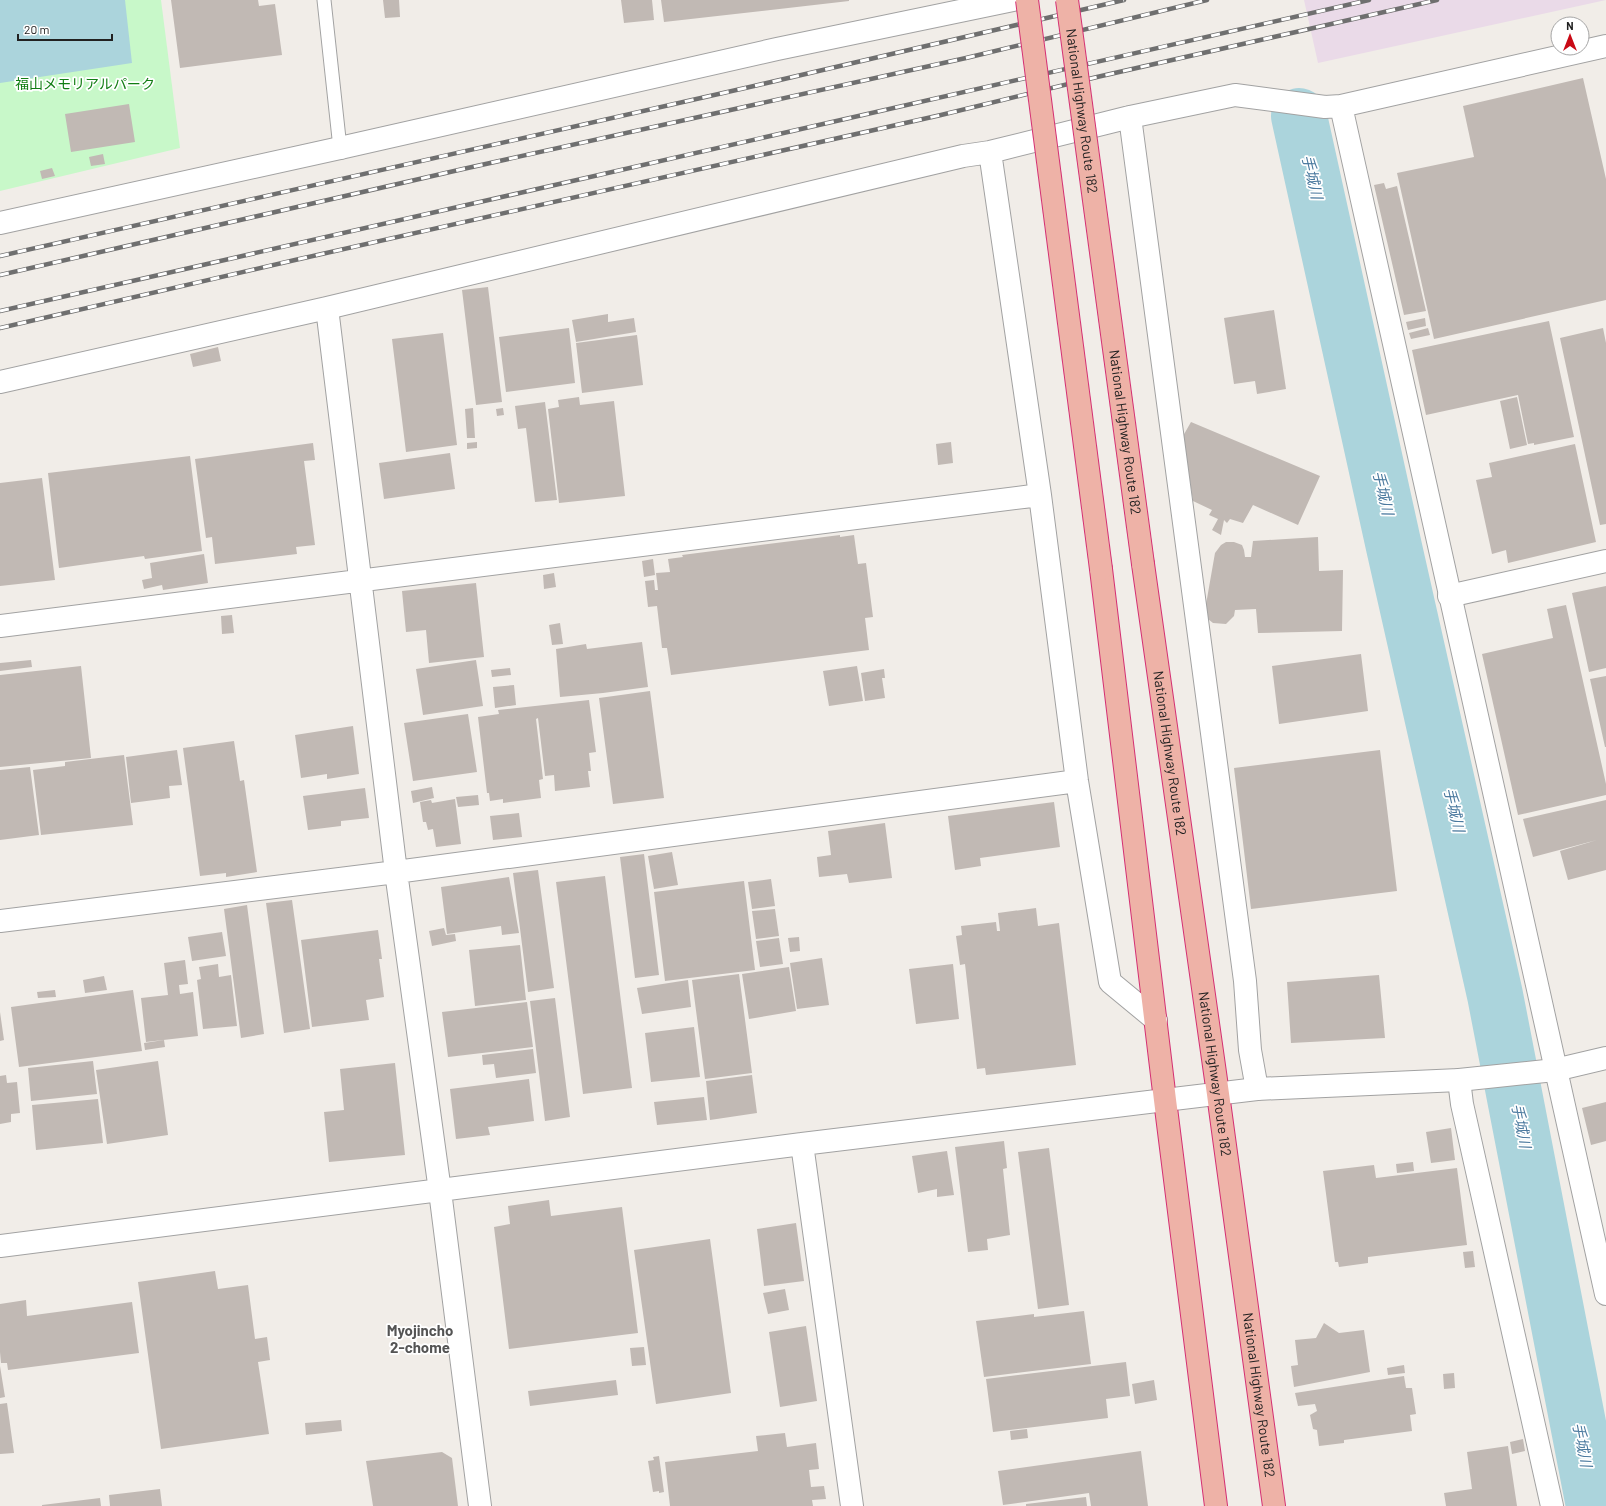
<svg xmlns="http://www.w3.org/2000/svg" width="1606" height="1506" font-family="Barlow,'Noto Sans JP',sans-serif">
  <rect width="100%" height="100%" fill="#f1ede8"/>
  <path fill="#eadae8" d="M1304,0H1606L1318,63Z"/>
  <path fill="#c8f8c9" d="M0,0H161L180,148L0,191Z"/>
  <path fill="#abd4dc" d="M0,0H125L132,63L0,83Z"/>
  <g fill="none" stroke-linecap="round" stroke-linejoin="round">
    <path stroke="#abd4dc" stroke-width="56" d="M1299,116L1394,547L1495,995L1594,1506"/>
  </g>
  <path fill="#c1b9b4" d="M171,0H258L259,6L275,4L282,55L180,68Z
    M383,0H399L400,17L385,18Z
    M621,0H652L654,20L624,23Z
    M661,0H849V1L664,22Z
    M1583,78L1606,179V300L1434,339L1397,173L1474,157L1463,106Z
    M129,104L135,142L71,152L65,114Z
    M103,154L105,164L91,166L89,157Z
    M52,168L55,176L42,179L40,171Z
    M1384,183L1386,189L1397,186L1426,311L1404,315L1374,185Z
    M488,287L502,402L476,405L462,290Z
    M1274,310L1286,389L1257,394L1255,381L1234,384L1224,318Z
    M608,314V322L634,318L636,332L576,342L572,320Z
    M1425,318L1426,326L1408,330L1406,322Z
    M1549,321L1574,437L1534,445V443L1528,444L1518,395L1426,415L1412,350Z
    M569,328L575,383L506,392L499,337Z
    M1428,328L1430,335L1411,339L1409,333Z
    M1603,328L1606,343V524L1600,525L1560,338Z
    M443,333L457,445L406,452L392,339Z
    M637,335L643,385L582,393L576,343Z
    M218,347L221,361L193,367L190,354Z
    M579,397L580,405L614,401L625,496L559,503L548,409L559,407L558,400Z
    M1517,397L1527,445L1510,449L1500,401Z
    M545,402L557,500L535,502L526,428L518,429L515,406Z
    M473,408L475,438H467L465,409Z
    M503,408L504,415L497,416L496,409Z
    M1191,422L1320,476L1298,525L1253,505L1243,523L1230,519L1227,523L1224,520L1221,535L1212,530L1218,519L1209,515L1212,510L1193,501L1183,436Z
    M477,442V448L467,449V443Z
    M951,442L953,463L938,465L936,444Z
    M313,443L315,460L304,461L315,545L296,547L297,554L215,564L212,537L206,538L195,459Z
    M1575,444L1596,542L1508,563L1506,550L1492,554L1476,480L1492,477L1489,463Z
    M450,453L455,489L384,499L379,463Z
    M190,456L202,551L145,559L144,556L59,568L48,473Z
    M42,478L55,580L0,586V483Z
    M840,535V537L854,535L858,564L866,563L873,617L865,618L869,650L671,675L667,648H662L657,606L648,607L645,581L654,580L655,590H658L656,573L670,572L668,559L683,557L682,555Z
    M1318,537L1319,571L1343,570L1342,631L1258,633L1256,609L1235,610L1234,616L1226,624L1213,623L1208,619L1205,610L1215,553L1221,545L1226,542H1234L1242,545L1244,550L1245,557H1251L1253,541Z
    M204,554L208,583L163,590L162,585L144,589L142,580L152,578L150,563Z
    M653,559L655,575L644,577L642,561Z
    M554,573L556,587L544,589L543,575Z
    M476,583L484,657L429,663L426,630L406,632L402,591Z
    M1606,586V668L1589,672L1572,593Z
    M1566,605L1606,784V795L1518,815L1482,654L1553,638L1547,609Z
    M232,615L234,633L222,634L221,616Z
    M560,623L563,644L552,645L549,625Z
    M642,642L648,687L603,693L560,697L556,649L586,644L587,649Z
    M1361,654L1368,711L1279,724L1272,666Z
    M31,660L32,667L0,671V663Z
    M476,660L483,706L423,715L416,669Z
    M81,666L91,758L0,767V675Z
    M857,666L863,701L829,706L823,671Z
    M510,668L511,675L492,677L491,670Z
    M884,669L885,678H882L885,698L865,701L861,673Z
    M1606,676V747H1605L1590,679Z
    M514,685L516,705L495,708L493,687Z
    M650,691L664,798L613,804L599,698Z
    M589,700L596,752L589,753L591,771H588L590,787L555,791L554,775L545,776L538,718L536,719L543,779L539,780L541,798L503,803V799L490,801L489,793H487L478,717L499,714L498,710Z
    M468,714L477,772L413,781L404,723Z
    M353,726L359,774L327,779V774L301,778L295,735Z
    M234,741L240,781L244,780L257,872L226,877V873L200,876L183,748Z
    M177,750L182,785L169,786L170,798L131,803L126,757Z
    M1380,750L1397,891L1251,909L1234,768Z
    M124,755L133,825L41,835L33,770L65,766V762Z
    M30,767L39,835L0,840V770Z
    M432,787L434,798L413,803L411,791Z
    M365,788L369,818L341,821V826L308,830L303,796Z
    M478,795L479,805L458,807L456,797Z
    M455,799L461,844L436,847L433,829L428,830L426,822H423L420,802L431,800L432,803Z
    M1606,800V870L1568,880L1560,851L1597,840L1533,857L1523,819Z
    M1054,802L1060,847L980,858L981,866L955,870L948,816Z
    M519,813L522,837L493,840L490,816Z
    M885,823L892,878L849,883L847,874L819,877L817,857L831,855L828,831Z
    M672,852L678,885L654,889L648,856Z
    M644,854L659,975L635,978L620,857Z
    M538,870L554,988L528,992L513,873Z
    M605,876L632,1088L583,1094L556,882Z
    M509,877L519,933L502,935L501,926L447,934L441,887Z
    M771,879L775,906L752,909L748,882Z
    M744,881L755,970L665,981L654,892Z
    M292,900L310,1029L284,1033L266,903Z
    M247,905L264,1034L241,1038L224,909Z
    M1036,908L1038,926L1059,923L1076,1065L986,1075L985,1068L977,1069L965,964L960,965L956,936L962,935L961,926L996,922L997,931H1000L998,913Z
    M775,909L779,936L756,939L752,911Z
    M444,928L446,935L455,934L456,941L432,946L429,931Z
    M378,930L382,959H379L384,997L366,1000L369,1020L312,1027L301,940Z
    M222,932L226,956L192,961L188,937Z
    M799,937L800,951L790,952L788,938Z
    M779,938L783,964L760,967L756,941Z
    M520,945L526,1000L475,1006L469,950Z
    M822,958L829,1005L797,1009L790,963Z
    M185,960L188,984L179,985L180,994L193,992L198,1036L146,1042L141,998L168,995L164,963Z
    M218,964L219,977L231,975L237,1026L203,1029L197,980L201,979L199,967Z
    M953,964L959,1019L916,1024L909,969Z
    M789,967L796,1011L749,1019L742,974Z
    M739,974L752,1073L705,1079L692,980Z
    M1379,975L1385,1038L1291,1043L1287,982Z
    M104,976L107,990L85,993L83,980Z
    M688,980L691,1007L642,1014L637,988Z
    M55,990L56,997L38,998L37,992Z
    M133,990L142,1051L19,1067L11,1007Z
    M555,998L570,1117L545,1121L530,1001Z
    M527,1002L533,1047L448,1057L442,1012Z
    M0,1012L4,1040L0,1041Z
    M694,1027L700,1077L651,1082L645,1033Z
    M164,1040L165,1047L145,1050L144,1043Z
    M533,1049L536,1073L496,1078L494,1064L483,1065L482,1055Z
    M93,1061L97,1094L31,1101L28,1068Z
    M158,1061L168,1135L107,1144L96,1070Z
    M395,1063L405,1155L329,1162L324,1112L344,1110L340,1069Z
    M6,1075L7,1083L17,1082L20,1113L11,1114V1122L0,1124V1076Z
    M752,1075L757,1113L710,1120L706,1081Z
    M529,1079L534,1121L488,1127L490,1135L456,1139L450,1089Z
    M704,1097L707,1120L657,1125L654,1102Z
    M98,1099L103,1143L36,1150L32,1105Z
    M1606,1102V1141L1591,1145L1582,1108Z
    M1451,1128L1455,1160L1431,1163L1426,1132Z
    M1004,1141L1007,1168L1003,1169L1010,1235L987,1239L988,1250L968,1252L955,1147Z
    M1049,1148L1069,1305L1038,1309L1018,1152Z
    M947,1151L954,1195L937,1197V1189L918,1193L912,1156Z
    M1413,1162L1414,1171L1397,1173L1396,1164Z
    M1374,1165L1376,1178L1457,1168L1467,1245L1368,1257V1263L1339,1267L1338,1262H1335L1323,1171Z
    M549,1200L551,1216L622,1207L638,1333L509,1349L494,1227L510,1224L508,1206Z
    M796,1223L804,1281L764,1286L757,1229Z
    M710,1239L731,1393L656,1404L634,1250Z
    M1473,1251L1475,1267L1465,1268L1463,1252Z
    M215,1271L218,1289L248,1285L255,1339L267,1337L270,1360L258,1362L269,1434L161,1449L138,1282Z
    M785,1289L789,1310L768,1314L763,1293Z
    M26,1300L27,1316L132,1302L139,1353L8,1370L7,1363H1L0,1352V1304Z
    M1084,1311L1091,1364L984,1377L976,1321L1034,1314V1317Z
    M1324,1323L1339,1333L1364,1330L1370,1372L1294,1387L1291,1366L1298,1365L1295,1340L1316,1338Z
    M806,1326L817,1401L780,1407L769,1332Z
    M644,1347L646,1365L632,1366L630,1348Z
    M1126,1362L1130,1396L1106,1399L1108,1418L993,1432L986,1379Z
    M1404,1365L1405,1373L1388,1375L1387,1368Z
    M0,1366L5,1397L0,1398Z
    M1454,1373L1455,1388L1444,1389L1443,1374Z
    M1404,1376L1406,1388H1412L1416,1414L1410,1415L1412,1431L1344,1440V1443L1319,1446L1317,1430L1313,1429L1310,1415L1317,1411L1315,1404L1298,1406L1295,1393Z
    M616,1380L618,1395L530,1406L528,1391Z
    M1154,1380L1157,1400L1135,1404L1132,1384Z
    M7,1403L14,1453L0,1454V1404Z
    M341,1420L342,1431L306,1435L305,1423Z
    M1027,1429L1028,1438L1011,1440L1010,1431Z
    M785,1433L787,1447L816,1443L819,1469L809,1470L811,1487L824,1486L826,1499L812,1500L813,1506H670L665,1462L758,1451L756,1436Z
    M1523,1439L1525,1451L1512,1454L1510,1442Z
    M1508,1446L1517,1506H1446L1444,1493L1472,1489L1467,1452Z
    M1141,1451L1148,1506H1091L1089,1493L1003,1505L998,1471Z
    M442,1452L452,1458L458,1506H373L366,1461Z
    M659,1456L664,1492L659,1493V1491L653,1492L648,1461L654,1460L653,1457Z
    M160,1489L162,1506H110L109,1495Z
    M1086,1497L1087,1506H1026V1504Z
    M100,1498L101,1506H42V1505Z"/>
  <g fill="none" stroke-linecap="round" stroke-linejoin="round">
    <defs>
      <path id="service" d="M324,0L340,148"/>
      <path id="minor" d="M1341,106L1606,1294
        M1130,117L1245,981L1250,1050L1257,1089
        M340,148L777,49L1013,0
        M990,152L1040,495L1077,781L1110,982L1156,1020
        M327,308L396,872L440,1191L480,1506
        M0,382L327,308L963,156L990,152L1130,117L1235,95L1325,107L1341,106L1606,46
        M0,626L1040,495
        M0,921L396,872L1077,781
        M1459,1080L1462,1104L1552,1506
        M802,1144L852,1506
        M0,1246L802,1144L1165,1100"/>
      <path id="tertiary" d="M0,223L340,148
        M1449,596L1606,561
        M1165,1100L1257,1089L1459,1080L1555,1070L1606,1058"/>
      <g id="trunk">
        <path id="s1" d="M1143,564L1218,1094L1274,1506"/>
        <path d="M1101,569L1165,1100L1216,1506"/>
      </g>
    </defs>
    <use href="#service" stroke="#a2a2a2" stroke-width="15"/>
    <use href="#minor" stroke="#a2a2a2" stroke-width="24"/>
    <use href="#tertiary" stroke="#a2a2a2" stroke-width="24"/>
    <use href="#trunk" stroke="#d43073" stroke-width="24"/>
    <use href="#service" stroke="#fff" stroke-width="13"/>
    <use href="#minor" stroke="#fff" stroke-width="22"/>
    <use href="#tertiary" stroke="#fff" stroke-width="22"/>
    <use href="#trunk" stroke="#eeb2a7" stroke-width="22"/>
    <defs>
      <path id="rail" d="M0,256L754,86L1124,0
        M0,275L463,169L966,58L1207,0
        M0,311L1369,0
        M0,328L295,260L941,115L1097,77L1437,0"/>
    </defs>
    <use href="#rail" stroke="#6f6f6f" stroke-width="4.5"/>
    <use href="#rail" stroke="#fff" stroke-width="3" stroke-dasharray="9" stroke-linecap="butt"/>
    <defs>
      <g id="trunk-bridge">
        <path d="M1027,0L1101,569"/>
        <path id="s2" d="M1067,0L1143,564"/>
      </g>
    </defs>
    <use href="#trunk-bridge" stroke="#d43073" stroke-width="24" stroke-linecap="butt"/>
    <use href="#trunk-bridge" stroke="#eeb2a7" stroke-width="22"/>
  </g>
  <g text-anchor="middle" stroke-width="3.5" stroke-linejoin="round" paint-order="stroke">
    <g font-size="14" fill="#117d13" stroke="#fff">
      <text x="85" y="89">福山メモリアルパーク</text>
    </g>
    <g font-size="14" fill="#212121" stroke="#fff">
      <text dy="5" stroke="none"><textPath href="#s2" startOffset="112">National Highway Route 182</textPath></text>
      <text dy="5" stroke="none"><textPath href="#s2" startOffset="436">National Highway Route 182</textPath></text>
      <text dy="5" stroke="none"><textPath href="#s1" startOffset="191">National Highway Route 182</textPath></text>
      <text dy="5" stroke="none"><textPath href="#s1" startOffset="515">National Highway Route 182</textPath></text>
      <text dy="5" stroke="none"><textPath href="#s1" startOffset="839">National Highway Route 182</textPath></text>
    </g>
    <g font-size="15" font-style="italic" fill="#4a799e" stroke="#fff">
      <text transform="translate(1312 177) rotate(77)" y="5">手城川</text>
      <text transform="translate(1383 493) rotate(77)" y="5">手城川</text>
      <text transform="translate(1454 810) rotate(77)" y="5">手城川</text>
      <text transform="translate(1521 1126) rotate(79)" y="5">手城川</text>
      <text transform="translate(1582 1445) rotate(79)" y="5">手城川</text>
    </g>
    <g font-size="15" font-weight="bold" fill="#545454" stroke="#fff">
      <text x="420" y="1336">Myojincho<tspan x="420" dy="17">2-chome</tspan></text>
    </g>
  </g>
  <g transform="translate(1570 36)"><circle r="19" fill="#ffffff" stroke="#a6a6a6"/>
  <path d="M0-3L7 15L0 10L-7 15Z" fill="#c90915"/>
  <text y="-6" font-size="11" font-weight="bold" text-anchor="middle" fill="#212121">N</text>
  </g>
  <path d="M18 34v6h94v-6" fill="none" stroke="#212121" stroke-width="2"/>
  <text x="24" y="34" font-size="12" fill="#212121" stroke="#ffffff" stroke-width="3" paint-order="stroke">20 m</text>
</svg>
